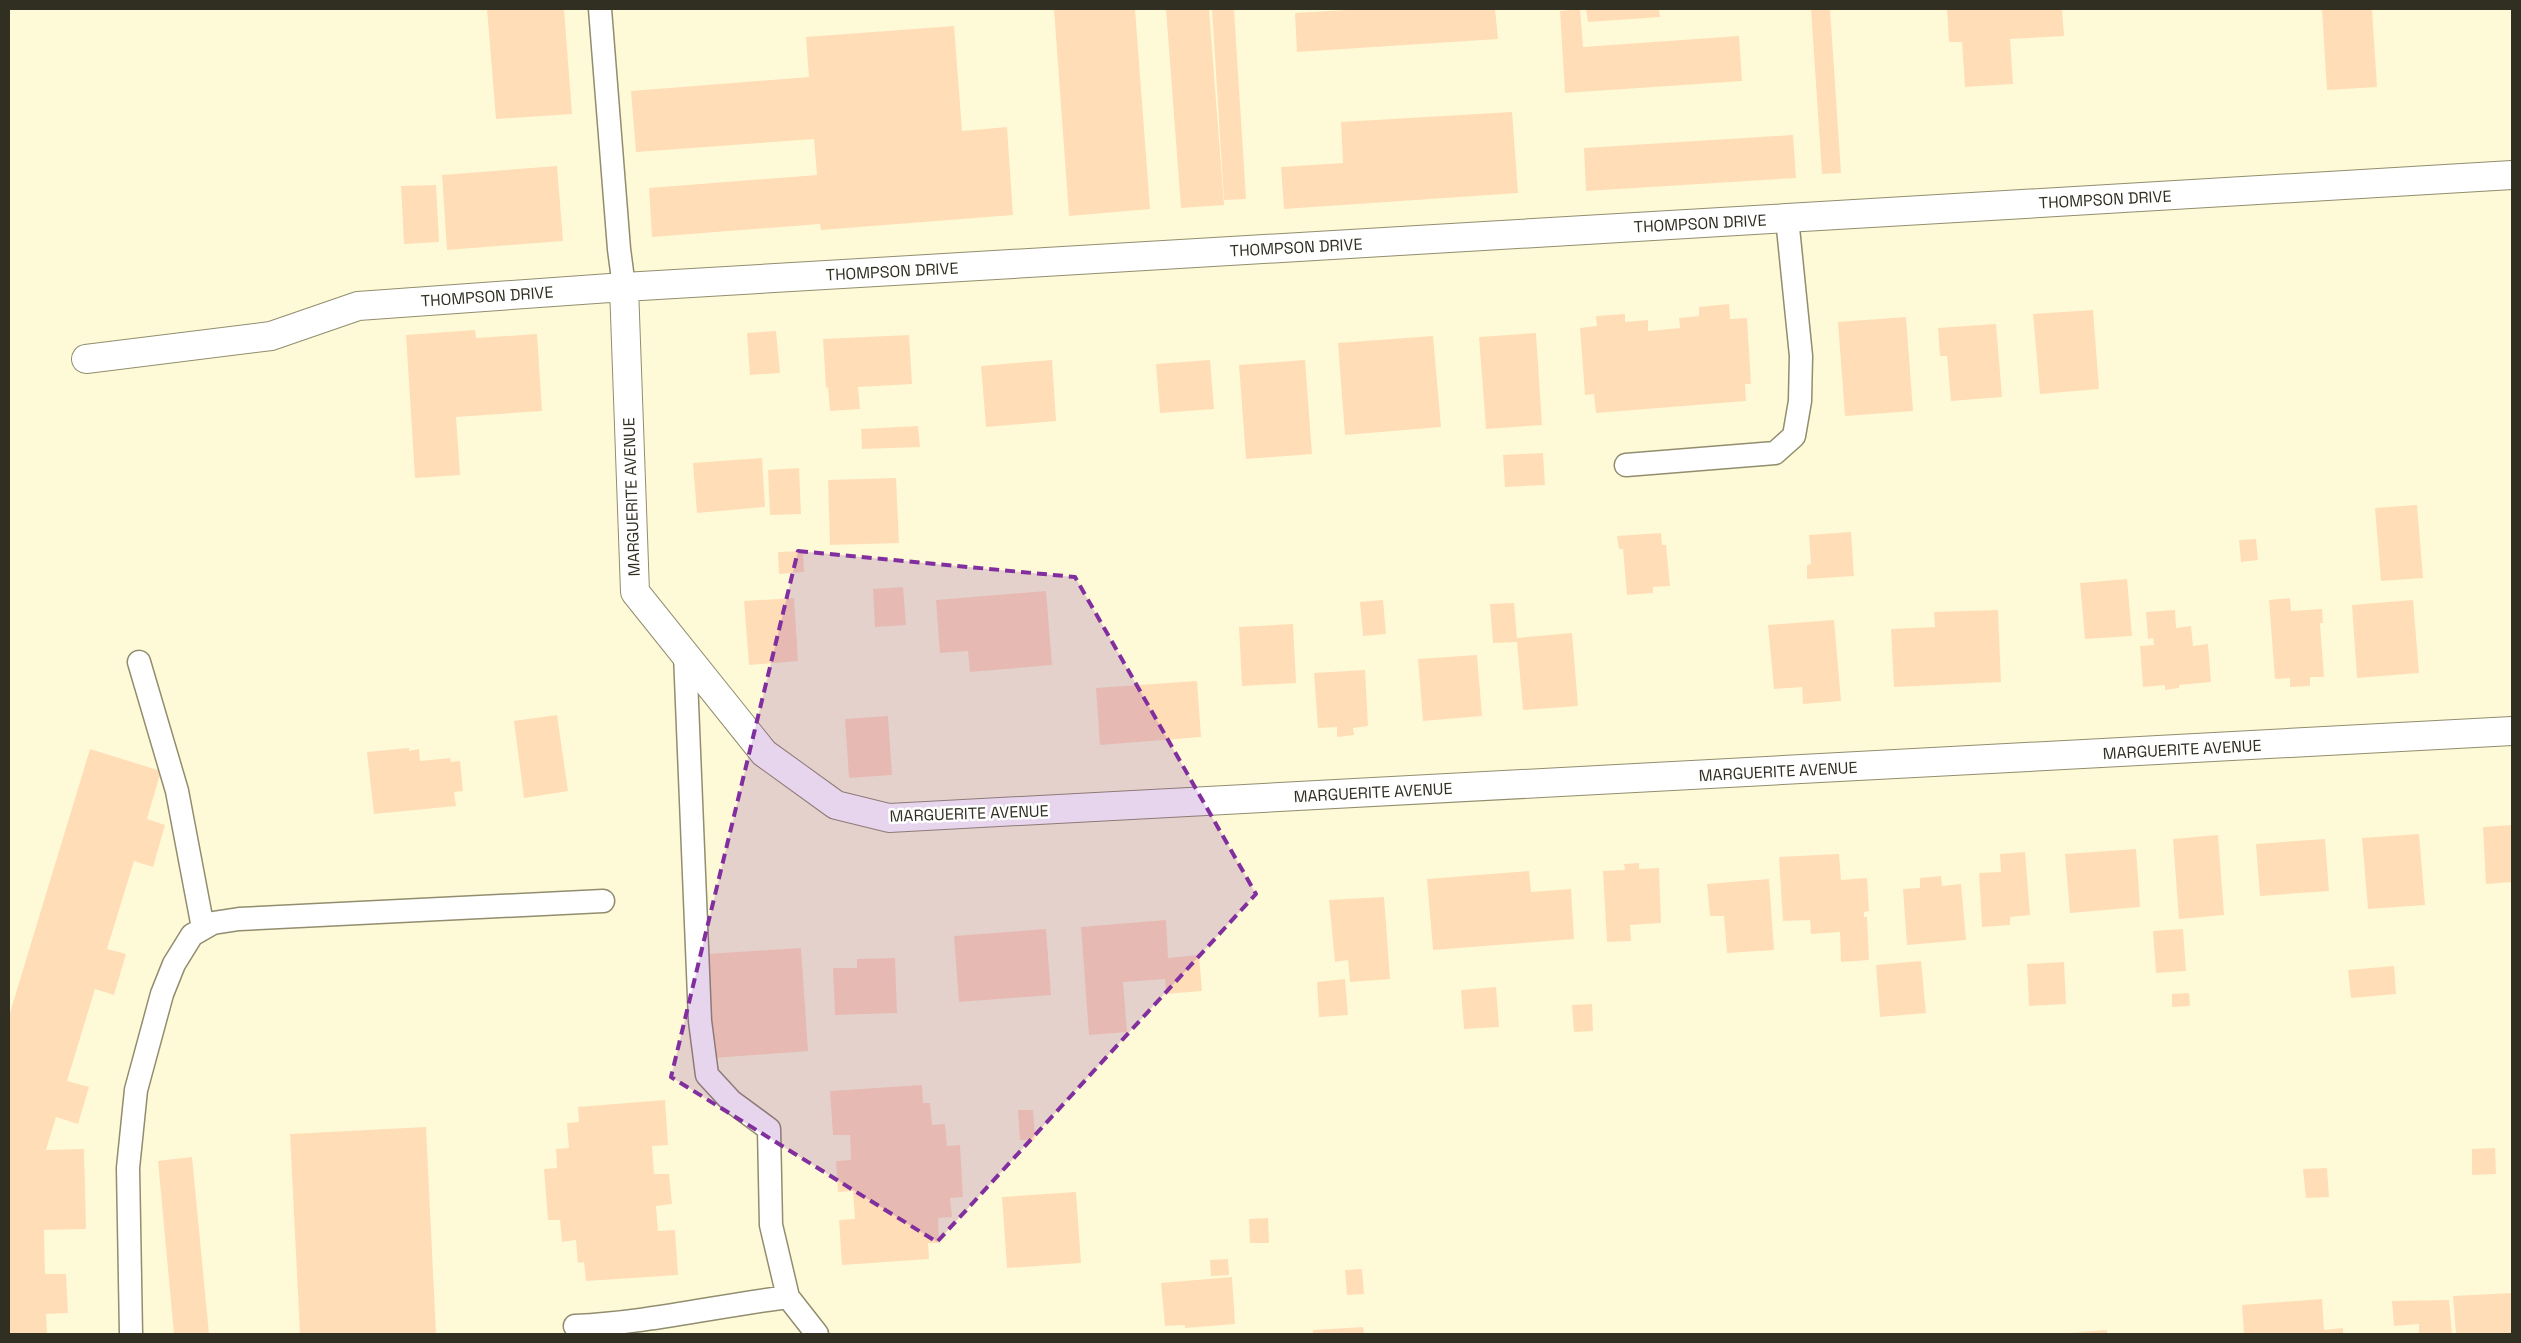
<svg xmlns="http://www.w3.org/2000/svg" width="2521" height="1343" font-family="'Space Grotesk',sans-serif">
  <rect width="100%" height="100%" fill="#fefad8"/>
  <path fill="#ffdeb7" d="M487,9H564L572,114L496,119Z
    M1054,9H1135L1150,209L1069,216Z
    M1166,9H1209L1224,205L1181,208Z
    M1212,9H1234L1246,199L1224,200Z
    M1364,9H1495L1498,39L1297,52L1295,13Z
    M1580,9L1583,47L1739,36L1742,81L1565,93L1560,11Z
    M1586,9H1659L1660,17L1588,22Z
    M1811,9H1830L1841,173L1822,174Z
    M1947,9H2062L2064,36L2010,39L2013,84L1965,87L1962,42H1949Z
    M2322,9H2372L2377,87L2327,90Z
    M954,26L962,131L1007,127L1013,215L821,230L820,224L652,237L649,188L817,175L814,139L636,152L631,91L809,77L806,37Z
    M1512,112L1518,193L1284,209L1281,167L1343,163L1341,122Z
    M1793,135L1796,178L1586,191L1584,148Z
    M557,166L563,241L447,250L442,175Z
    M436,185L439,242L404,244L401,186Z
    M1729,304L1730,319L1747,318L1751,384H1745L1746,401L1596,413L1594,394L1585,395L1580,328L1597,326L1596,316L1625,314V322L1648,320V331L1680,328L1679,318L1699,316V307Z
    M2093,310L2099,389L2040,394L2033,314Z
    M1906,317L1913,411L1845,416L1838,322Z
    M1996,324L2002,397L1951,401L1947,356H1940L1938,328Z
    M475,330L476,338L537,334L542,411L456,417L460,475L415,478L406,335Z
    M776,331L780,373L750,375L747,333Z
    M1536,333L1542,425L1486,429L1479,337Z
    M909,335L912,384L858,387L860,409L830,411L828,387L826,388L823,339Z
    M1433,336L1441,427L1345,435L1338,343Z
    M1052,360L1056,421L986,427L981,366Z
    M1210,360L1214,409L1160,413L1156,364Z
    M1305,360L1312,454L1246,459L1239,365Z
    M918,426L920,447L862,449L861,429Z
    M1543,453L1545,485L1505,487L1503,455Z
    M762,458L765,507L697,513L693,463Z
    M799,468L801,514L770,515L768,470Z
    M896,478L899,543L830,545L828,480Z
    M2417,505L2423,578L2381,581L2375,508Z
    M1851,532L1854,576L1807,579V565L1811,564L1809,535Z
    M1661,533L1662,545H1666L1670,586L1653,587V593L1627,595L1623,549H1619L1617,536Z
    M2256,539L2258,560L2241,562L2239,540Z
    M803,551L804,572L779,574L778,552Z
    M2127,579L2132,636L2085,639L2080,583Z
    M903,587L906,625L875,627L873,589Z
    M1046,591L1052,665L970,672L968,651L940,653L936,600Z
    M794,598L798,661L749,665L744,601Z
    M2290,598L2291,611L2322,609L2323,623H2320L2324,677H2310V686L2290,687V678L2275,679L2269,600Z
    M1383,600L1386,634L1363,636L1360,602Z
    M2413,600L2419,673L2357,678L2352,605Z
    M1514,603L1517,638L1572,633L1578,706L1523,710L1517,642L1493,643L1490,604Z
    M1998,610L2001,682L1894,687L1891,629L1935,627L1934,612Z
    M2175,610L2176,628L2191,626L2193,646L2208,644L2211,682L2179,685V688L2165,690V685L2143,687L2140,646L2154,645L2153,638L2148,639L2146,612Z
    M1834,620L1841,701L1803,704L1802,687L1774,689L1768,625Z
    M1293,624L1296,683L1242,686L1239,627Z
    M1477,655L1482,716L1423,721L1418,659Z
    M1365,670L1368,726L1353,728L1354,735L1337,737V727L1318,728L1314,673Z
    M1197,681L1201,737L1100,745L1096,688Z
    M557,715L568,791L524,798L514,721Z
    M888,716L892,775L849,778L845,719Z
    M409,748V751L419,749L420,761L450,758L451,762L460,761L463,791L454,792L456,806L374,814L367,752Z
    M90,749L161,771L147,819L165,825L153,867L134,861L107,949L126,954L114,995L95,989L67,1081L89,1087L78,1124L56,1117L46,1150L84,1149L86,1229L44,1230L45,1274H66L68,1313L46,1314L47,1334H9V1016Z
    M2512,825V882L2486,884L2483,827Z
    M2419,834L2425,905L2368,909L2362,838Z
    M2218,835L2224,915L2179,919L2173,839Z
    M2325,839L2329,891L2260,896L2256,844Z
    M2136,849L2140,907L2070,913L2065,854Z
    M2025,852L2030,915L2010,917V925L1982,927L1979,873L2001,872L2000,854Z
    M1839,854L1841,880L1867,878L1869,911L1864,912V917H1867L1869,960L1841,962L1840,932L1811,934L1810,920L1783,921L1779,857Z
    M1639,863V869L1659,868L1661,923L1630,925L1631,941L1607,942L1603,871L1625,870L1624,864Z
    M1529,871L1531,892L1571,889L1574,939L1433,950L1427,879Z
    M1941,876L1942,886L1961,884L1966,940L1907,945L1903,889L1920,888V878Z
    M1769,879L1774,950L1727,953L1724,916H1710L1707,884Z
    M1384,897L1390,979L1350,982L1348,960L1335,962L1329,900Z
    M1166,920L1168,958L1199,955L1202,991L1166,994L1165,979L1123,982L1127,1032L1089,1035L1081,927Z
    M1046,929L1051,995L959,1002L954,936Z
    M2183,929L2186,971L2156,973L2153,931Z
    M801,948L808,1051L714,1058L707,954Z
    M895,958L897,1013L835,1015L833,968H857V959Z
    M1921,961L1926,1013L1880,1017L1876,965Z
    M2064,962L2066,1004L2029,1006L2027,964Z
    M2394,966L2396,994L2351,998L2348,970Z
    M1345,979L1348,1015L1319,1017L1317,982Z
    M1496,987L1499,1027L1464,1029L1461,990Z
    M2189,993L2190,1006L2172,1007V994Z
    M1592,1004L1593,1031L1574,1032L1572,1005Z
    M922,1085L923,1103H930L932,1125L945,1124L947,1146L960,1145L963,1197L950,1198L952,1217L938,1218L939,1243H928L929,1259L842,1265L839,1220L855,1219L853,1191L838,1192L836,1161L851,1160L850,1135H833L830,1091Z
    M665,1100L668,1145L652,1146L654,1174H669L672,1204L656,1206L658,1231L675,1230L678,1275L586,1281L584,1262L578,1263L576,1240L562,1242L560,1220H548L544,1169L557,1168L556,1149L569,1148L567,1123L579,1122L578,1107Z
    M1018,1110H1033L1035,1140H1020Z
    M426,1127L436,1334H300L290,1134Z
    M2495,1148L2496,1174L2472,1175V1149Z
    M192,1157L209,1334H174L158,1161Z
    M2327,1168L2329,1197L2306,1198L2303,1169Z
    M1076,1192L1081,1263L1007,1268L1002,1197Z
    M1268,1218L1269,1243H1250L1249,1219Z
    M1228,1259L1229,1275L1211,1276L1210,1260Z
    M1362,1269L1364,1294L1347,1295L1345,1270Z
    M1232,1277L1235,1324L1185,1328V1325L1165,1326L1161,1283Z
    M2512,1293V1334H2456L2453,1296Z
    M2322,1299L2324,1330L2343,1328V1334H2244L2242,1305Z
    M2449,1300L2452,1334H2419V1324L2394,1326L2392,1301Z
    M1363,1327L1364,1334H1313V1330Z
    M2107,1330V1334H2070V1333Z"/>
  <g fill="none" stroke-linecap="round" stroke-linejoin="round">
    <defs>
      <path id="lane" d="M600,9L619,249L624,287
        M1626,465L1775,453L1794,436L1800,401L1801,356L1787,218
        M685,654L700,1021L707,1075L731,1101L769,1129L771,1225L788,1297L817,1334
        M139,662L177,791L203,928
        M575,1326C646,1323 717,1306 788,1297
        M131,1334L128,1168L136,1090L162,994L174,964L192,935L213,923L239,919L603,901"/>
      <path id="street" d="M624,287L635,592L764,753L836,805L889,818L2512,731
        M86,359L271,336L358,306L624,287L2512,175"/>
    </defs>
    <use href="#lane" stroke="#918d6e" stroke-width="25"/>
    <use href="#street" stroke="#918d6e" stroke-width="30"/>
    <use href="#lane" stroke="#fff" stroke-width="22"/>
    <use href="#street" stroke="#fff" stroke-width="28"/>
  </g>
  <path fill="#812f9e" fill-opacity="0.2" stroke="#812f9e" stroke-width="4" stroke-dasharray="10 6" stroke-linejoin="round" d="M798,551L1075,577L1256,894L937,1242L671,1077Z"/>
  <g text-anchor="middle" stroke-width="5" stroke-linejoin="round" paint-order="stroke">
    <g font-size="16" fill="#312f22" stroke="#fff">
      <text transform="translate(2105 199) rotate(-3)" y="6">THOMPSON DRIVE</text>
      <text transform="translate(1700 223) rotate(-3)" y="6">THOMPSON DRIVE</text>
      <text transform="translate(1296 247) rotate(-3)" y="6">THOMPSON DRIVE</text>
      <text transform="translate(892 271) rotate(-3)" y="6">THOMPSON DRIVE</text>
      <text transform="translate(487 296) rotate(-4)" y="6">THOMPSON DRIVE</text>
      <text transform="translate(631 497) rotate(-92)" y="6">MARGUERITE AVENUE</text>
      <text transform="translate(2182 749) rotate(-3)" y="6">MARGUERITE AVENUE</text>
      <text transform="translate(1778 771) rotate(-3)" y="6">MARGUERITE AVENUE</text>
      <text transform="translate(1373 792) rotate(-3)" y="6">MARGUERITE AVENUE</text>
      <text transform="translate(969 813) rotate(-2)" y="6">MARGUERITE AVENUE</text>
    </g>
  </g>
  <rect width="2521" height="1343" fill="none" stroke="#312f22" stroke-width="20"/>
</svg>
